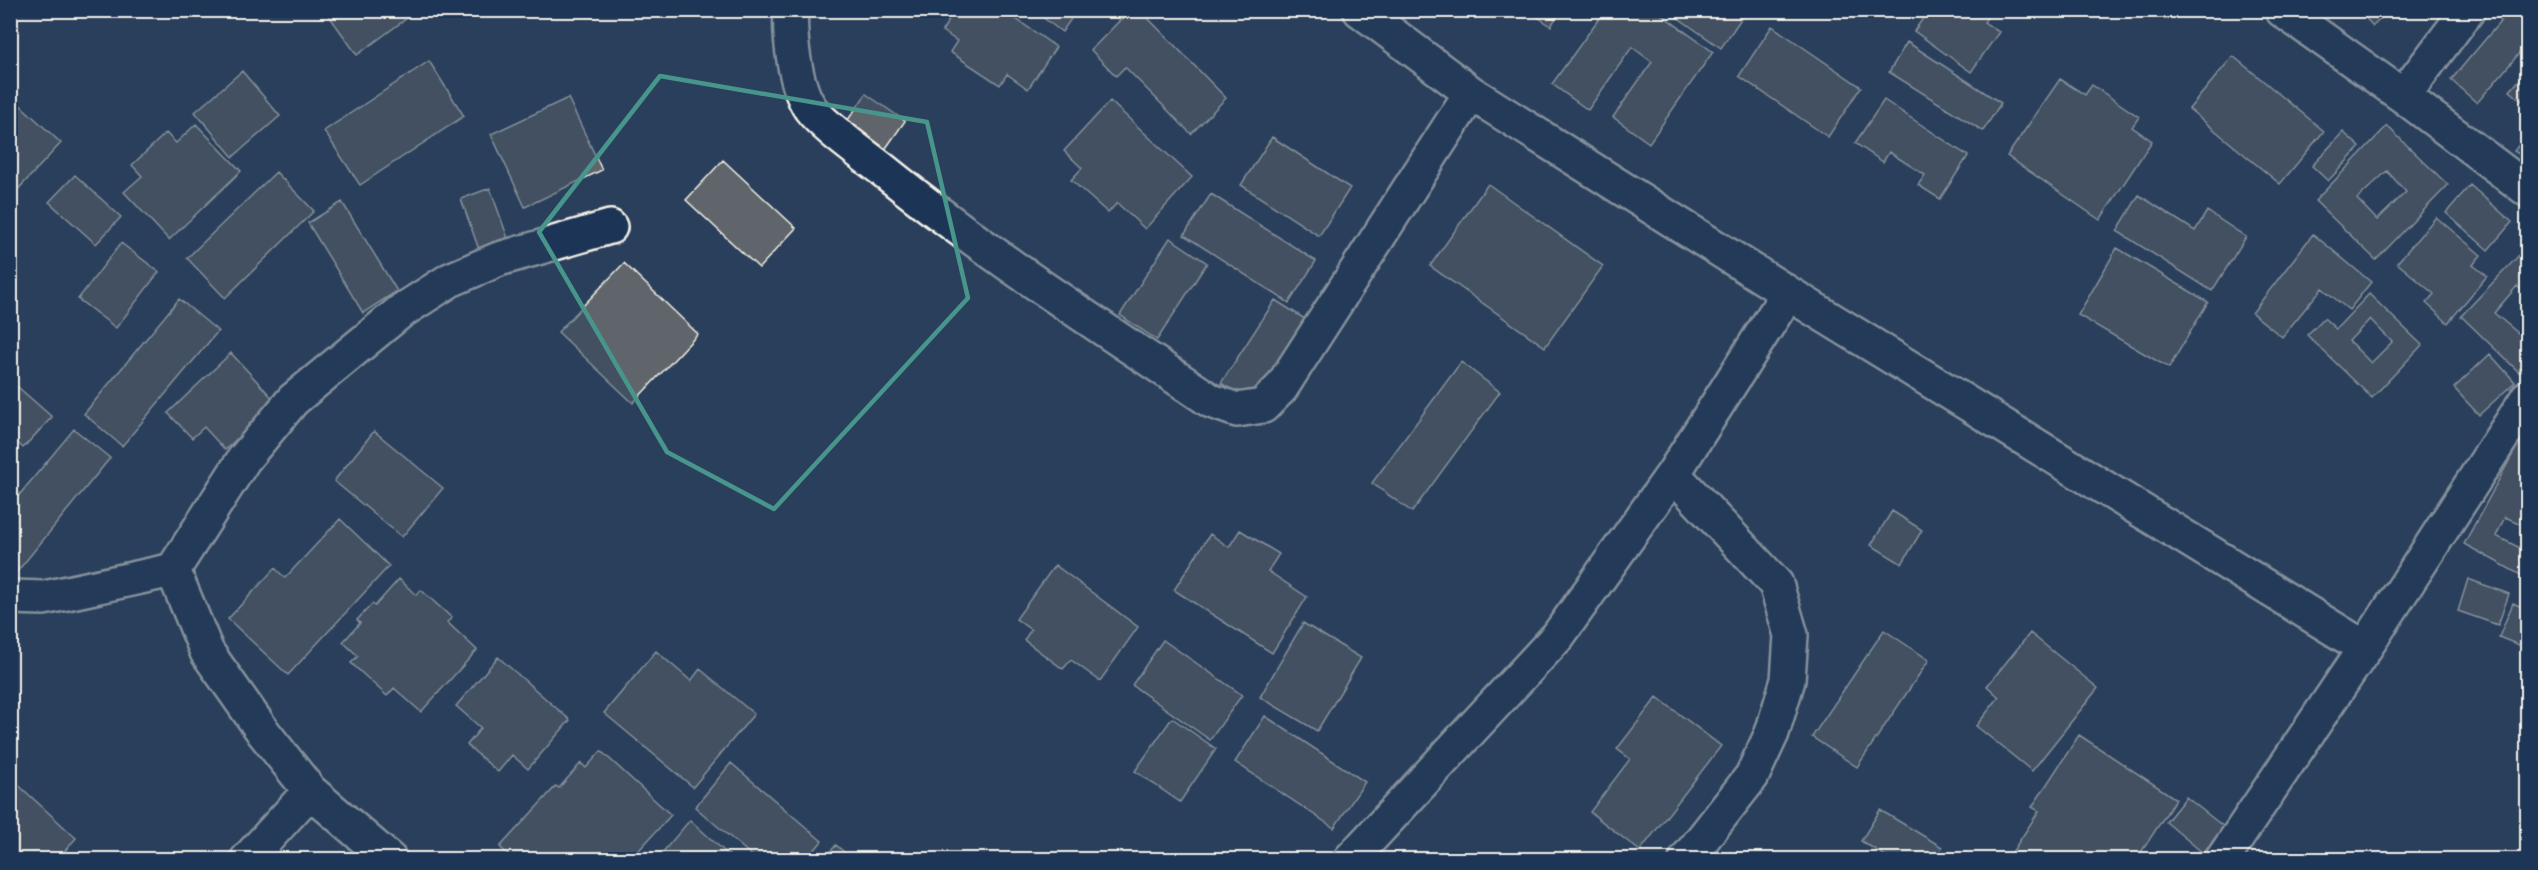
<svg xmlns="http://www.w3.org/2000/svg" width="2538" height="870" font-family="'Shantell Sans',sans-serif">
  <rect width="100%" height="100%" fill="#2a3f5b"/>
  <filter id="ink" filterUnits="userSpaceOnUse"><feTurbulence type="fractalNoise" baseFrequency=".0167" numOctaves="2"/><feDisplacementMap in="SourceGraphic" scale="12" xChannelSelector="R" yChannelSelector="G"/><feConvolveMatrix kernelMatrix="1 2 1 2 8 2 1 2 1" color-interpolation-filters="sRGB"/></filter>
  <g filter="url(#ink)">
    <path fill="#5e656a" stroke="#f4f1e8" stroke-width="1.5" fill-rule="evenodd" d="M325,10H418L357,55Z
      M955,10H1003L1056,47L1028,89L1007,74L1000,85L950,52L957,41L942,31Z
      M1033,10H1077L1062,32Z
      M1130,10H1140L1226,98L1191,134L1125,67L1116,76L1091,50Z
      M1527,10H1561L1551,26Z
      M1605,10H1655L1713,52L1649,143L1613,117L1652,62L1632,47L1588,110L1552,84Z
      M1667,10H1747L1721,48Z
      M1929,10H1992L1984,22L1999,32L1971,72L1914,31Z
      M2358,10H2390L2373,26Z
      M2510,10H2528V43L2477,103L2451,80Z
      M1772,26L1861,87L1828,137L1739,76Z
      M1907,42L2001,103L1983,131L1889,72Z
      M2233,56L2324,131L2280,184L2189,109Z
      M429,61L464,116L360,185L324,131Z
      M2528,70V106L2510,91Z
      M242,71L280,116L233,157L195,112Z
      M2060,79L2085,95L2092,85L2139,117L2132,127L2152,141L2100,220L2007,156Z
      M866,94L905,121L884,151L845,124Z
      M568,98L602,170L525,207L491,134Z
      M1884,100L1968,156L1940,199L1918,185L1925,175L1889,152L1883,162L1855,143Z
      M1110,101L1192,177L1145,229L1117,203L1108,213L1071,180L1082,168L1064,151Z
      M18,103L61,143L10,198V111Z
      M196,124L241,171L169,240L124,192L142,176L132,165L166,133L176,143Z
      M2387,126L2448,185L2376,260L2315,201ZM2387,171L2406,192L2377,220L2357,199Z
      M2343,132L2360,147L2328,181L2312,166Z
      M2528,133V160L2514,151Z
      M1272,137L1350,188L1319,236L1241,185Z
      M723,160L796,228L759,268L686,200Z
      M276,172L314,211L225,298L187,258Z
      M75,175L121,217L96,244L49,202Z
      M1488,184L1603,266L1545,347L1430,266Z
      M2470,185L2512,222L2488,250L2446,213Z
      M490,188L511,247L482,258L461,199Z
      M1211,194L1316,261L1289,303L1184,235Z
      M2139,195L2195,231L2207,211L2246,237L2212,291L2117,231Z
      M342,202L397,291L363,313L308,223Z
      M2436,217L2481,255L2473,265L2487,276L2448,323L2426,303L2434,294L2397,263Z
      M2313,234L2371,282L2349,310L2322,288L2282,337L2252,313Z
      M1170,238L1207,263L1157,340L1120,315Z
      M121,243L159,272L116,328L78,299Z
      M2117,248L2208,302L2169,368L2078,315Z
      M2525,249L2528,252V296L2517,286L2494,313L2518,333L2528,322V373L2524,377L2461,316Z
      M624,263L698,334L633,403L558,332Z
      M2369,294L2422,345L2372,398L2307,335L2324,318L2336,329ZM2370,319L2392,342L2371,363L2349,341Z
      M179,299L218,331L122,446L84,414Z
      M1275,300L1308,321L1253,404L1221,383Z
      M231,353L276,402L225,450L204,427L192,438L168,413Z
      M2490,354L2515,382L2479,415L2454,388Z
      M1461,362L1500,392L1412,512L1372,483Z
      M10,380L52,417L23,448L18,443L10,450Z
      M2528,426V476L2519,493L2528,497V527L2505,517L2496,536L2528,552V579L2464,544Z
      M74,429L110,458L12,578L10,506Z
      M374,431L443,488L402,537L334,481Z
      M1892,511L1922,530L1902,564L1871,545Z
      M340,519L389,566L288,675L228,619L275,568L285,578Z
      M1240,530L1279,554L1268,571L1307,597L1272,653L1174,590L1210,534L1229,547Z
      M1055,565L1138,627L1100,681L1071,660L1063,669L1024,640L1031,630L1016,619Z
      M399,579L416,595L421,590L452,618L447,622L477,650L421,712L394,688L387,696L351,663L358,656L343,642L360,623L357,620L372,604L375,606Z
      M2468,579L2509,594L2498,625L2458,611Z
      M2513,603L2528,610L2526,648L2499,637Z
      M1303,623L1361,658L1317,731L1260,697Z
      M1884,630L1929,660L1857,767L1812,737Z
      M2030,633L2098,688L2032,771L1976,726L1999,697L1987,686Z
      M1163,640L1242,695L1210,740L1132,685Z
      M656,651L691,681L700,669L754,714L693,787L604,713Z
      M498,657L570,720L528,769L512,755L498,772L467,745L481,728L456,706Z
      M1657,697L1721,746L1640,851L1590,812L1630,759L1617,749Z
      M1265,716L1365,782L1334,828L1235,762Z
      M1172,718L1216,749L1180,802L1135,771Z
      M2079,735L2176,799L2136,860H2007L2039,811L2032,807Z
      M601,751L671,815L630,860H513L500,847L556,786L559,788L581,763L586,768Z
      M731,763L822,841L806,860H757L695,807Z
      M14,781L76,838L57,860H10V784Z
      M2186,797L2224,827L2203,853L2166,822Z
      M1880,810L1942,847L1935,860H1892L1861,841Z
      M690,820L734,860H656Z
      M836,845L853,860H823Z"/>
    <g fill="none" stroke-linecap="round" stroke-linejoin="round">
      <defs>
        <path id="minor" d="M791,10C789,37 795,86 810,108C823,126 864,155 883,170C987,254 1100,326 1211,401L1237,410L1263,406L1281,388L1471,93
          M1360,10L1471,93L1788,293L2365,648
          M2282,10L2403,96L2528,190
          M2403,96L2468,10
          M1673,474L1776,584L1791,635L1788,680L1772,733L1752,776L1686,860
          M10,597L44,598L173,570
          M310,791L264,733L207,652L173,570L244,459L293,400L400,312L450,280L499,259L610,227
          M247,860L310,791L390,860
          M1350,860L1558,636L1673,474L1788,293
          M2222,860L2365,648L2528,397"/>
      </defs>
      <use href="#minor" stroke="#f4f1e8" stroke-width="38"/>
      <use href="#minor" stroke="#1d3557" stroke-width="33"/>
    </g>
  </g>
  <path d="M0 0H2538V870H0ZM660,76L927,122L968,298L774,509L667,452L539,232Z" fill="#2a3f5b" fill-opacity=".55" fill-rule="evenodd"/>
  <path fill="none" stroke="#48958c" stroke-width="4.5" stroke-linejoin="round" d="M660,76L927,122L968,298L774,509L667,452L539,232Z"/>
  <rect width="2538" height="870" fill="none" stroke="#1d3557" stroke-width="36"/>
  <rect x="18" y="18" width="2502" height="834" fill="none" stroke="#f4f1e8" stroke-width="2" filter="url(#ink)"/>
</svg>
